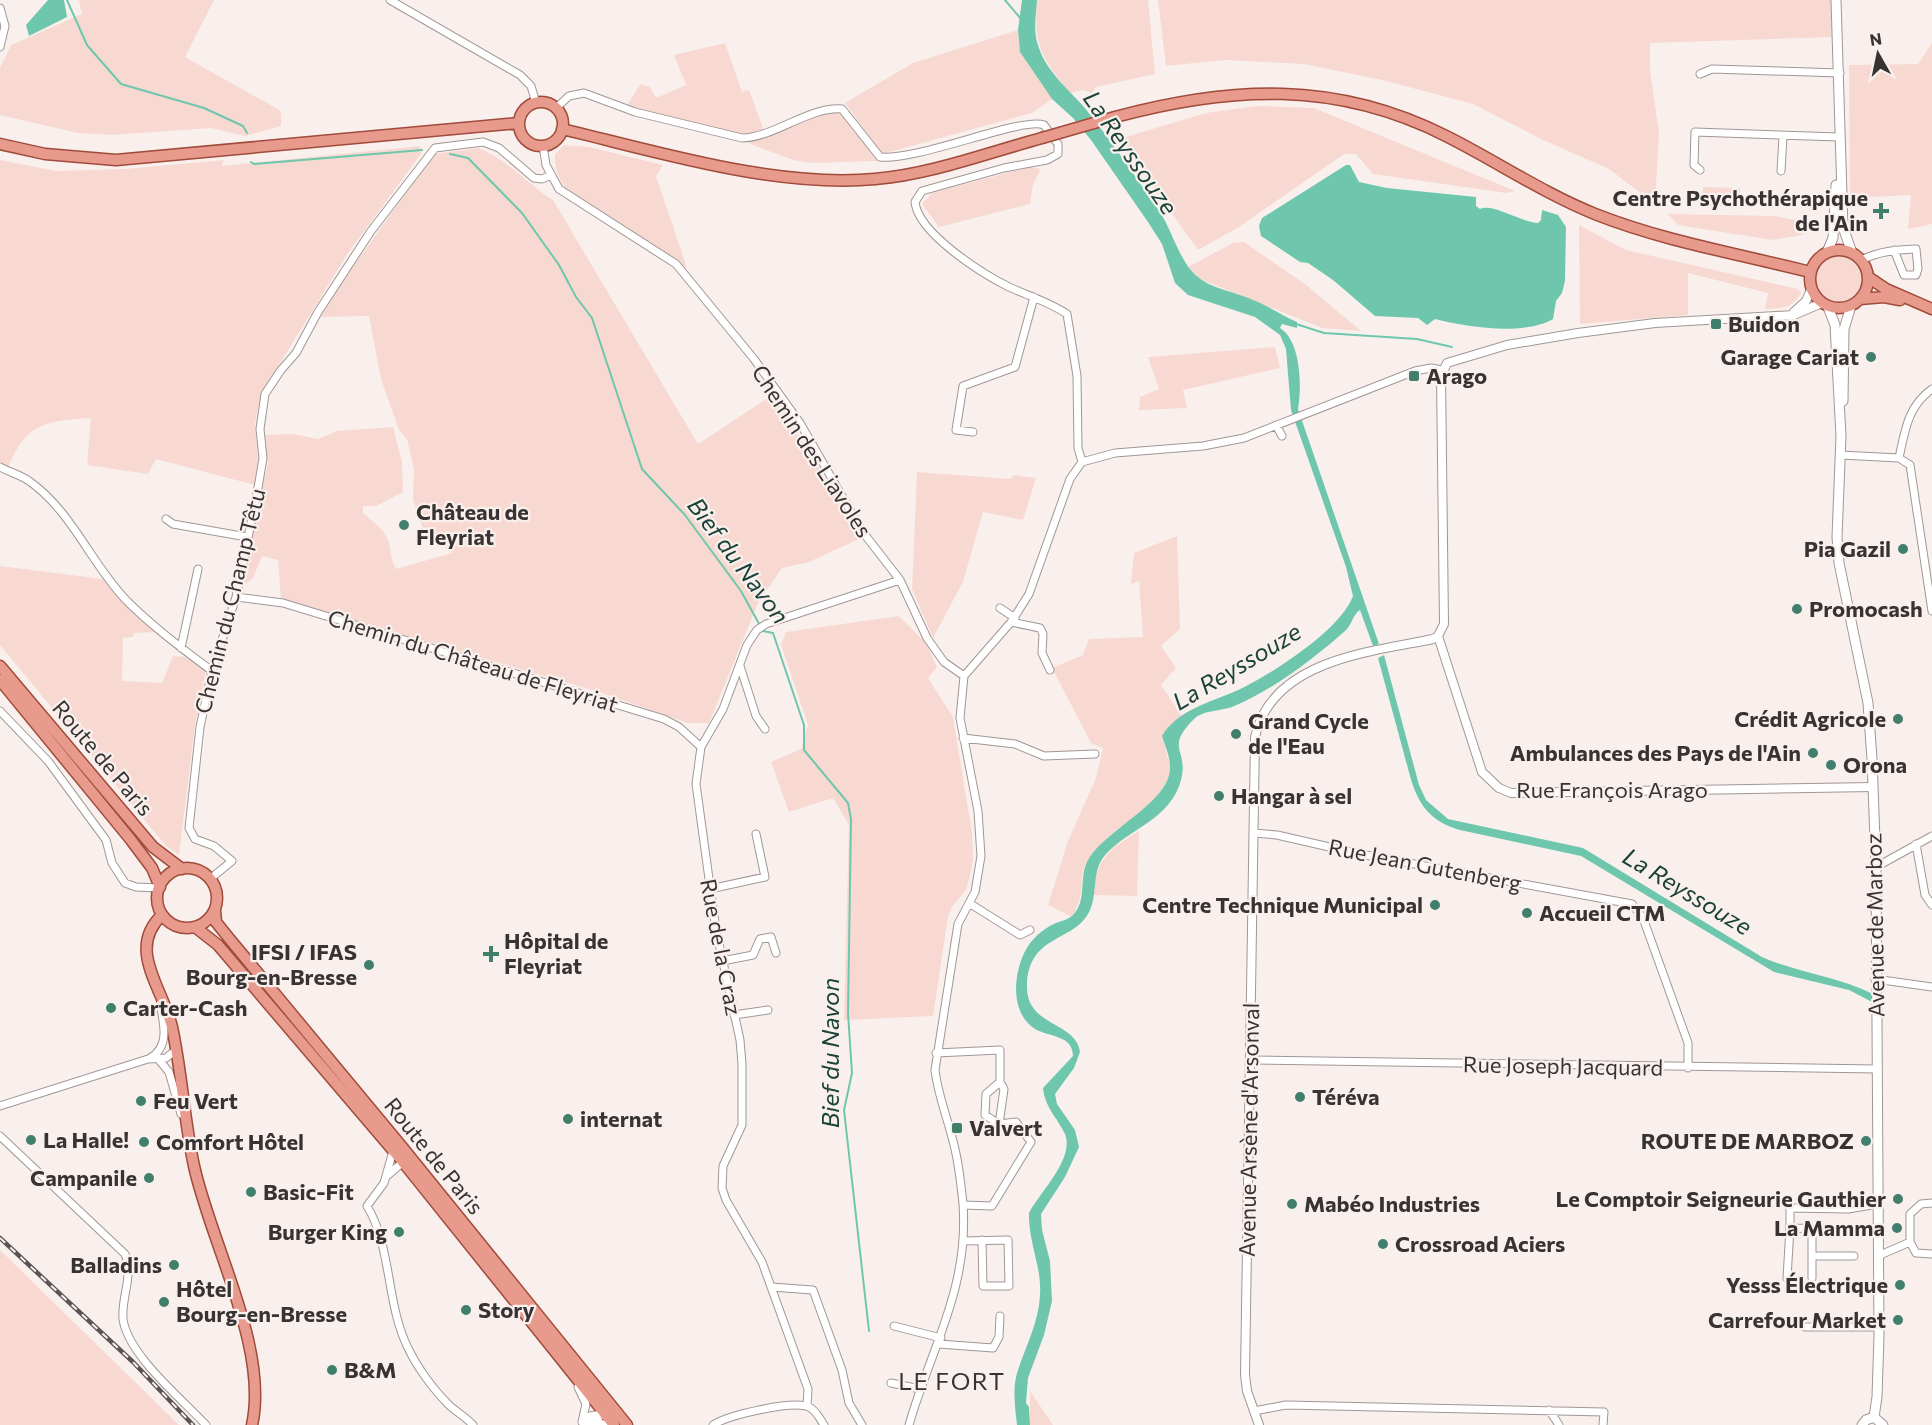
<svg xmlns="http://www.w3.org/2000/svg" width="1932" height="1425" font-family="Commissioner,sans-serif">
  <rect width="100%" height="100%" fill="#f9f0ee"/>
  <path fill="#f7d9d2" d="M79,0H214L185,57L281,111V126L245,136L211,128L110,135L78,133L0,115V68L11,45L82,14Z
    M1037,0H1148L1155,74L1096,87L1092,93L1083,90L1069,93C1042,56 1033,47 1037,0Z
    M1158,0H1832L1834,37L1650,43V70L1659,133L1655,204L1609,169L1543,140L1473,104L1382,80L1304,64L1225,60L1166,66Z
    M1018,30L1020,52L1052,99L1032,113L882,154L845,103L913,63Z
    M725,43L742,92L749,90L764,131L744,135L627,106L640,84L650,87L656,98L686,85L674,55Z
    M1932,43V224L1908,229L1911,195L1850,198L1849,65L1918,64Z
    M1257,106L1314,108L1515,191L1506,193L1373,174L1356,154H1344L1239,227L1198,250L1119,139L1206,113Z
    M839,112L844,113L877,161L812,163L793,160L750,144L749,141L826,113Z
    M564,145L589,147L663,165L656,176L687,268L577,199C561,186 555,175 555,154Z
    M420,146L421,154L348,253L261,394L255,424L258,457L255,485L156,459L148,474L87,465L91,418C45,421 25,423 8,469L0,466V160L56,171L125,169L224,160L221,166Z
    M478,148C507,159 527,184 553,200L698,444L774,394L861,538L809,562L782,568L758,603L709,723H688L602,693L281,599L278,560L262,556L253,578L241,588L268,463L265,435L293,434L318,439L337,431L393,427L402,462L403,492L376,506H363V513C372,521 384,529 388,540C392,551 389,556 396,569L452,553L424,531L413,500L414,469L407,439L399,430L381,379L369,316L321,317L334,293L434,154Z
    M1029,167L1041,169L1033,184L1030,204L939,227L922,204L932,193Z
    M1703,187L1740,188L1739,206H1702Z
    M1668,214L1775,216L1795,220L1803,235L1772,240L1678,225Z
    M1579,225L1626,250L1798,289L1801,293C1792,309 1782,308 1765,309L1768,293L1688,273V315L1580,324Z
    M1244,242L1306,285L1361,331L1322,328L1200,279L1188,267L1233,243Z
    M1816 279a23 23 0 1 1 46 0a23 23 0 1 1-46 0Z
    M1275,347L1280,368L1183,390L1187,408L1139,410L1140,397L1159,389L1148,357Z
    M917,472L1010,479L1014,475L1036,478L1023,520L983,512L963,582L933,638L912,589Z
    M1177,536L1180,629L1161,646L1176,668L1161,685L1182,716L1168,727C1167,734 1165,742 1166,750C1166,756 1171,762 1170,768C1167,806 1108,827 1088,860C1077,879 1087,893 1072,917L1048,905L1068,841L1096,778L1103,748L1091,743L1052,668L1083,655L1089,639L1143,637L1139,581L1131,584L1134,553Z
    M0,566L103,579L158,632L134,633L133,637L123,638L122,681L162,683L173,656L185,657L206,670L195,725L179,855L166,846L0,645Z
    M899,616L927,644L937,667L928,678L953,717L972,833L973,860L970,876L966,890L952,907L948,917L933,1016L844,1020L849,825L833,798L789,812L771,762L801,749L808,725L781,645L786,632Z
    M1139,831L1137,896L1093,895C1096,858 1109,849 1139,831Z
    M0,1250L179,1425H0Z
    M1030,1391L1053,1425H1030Z"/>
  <path fill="#6ec7ac" d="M48,0H64L67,17L29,36L26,25Z
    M1022,0H1037C1036,15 1033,31 1038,45C1045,70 1068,89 1084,107C1111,140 1135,176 1159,211C1173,231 1179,262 1198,277C1212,289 1236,292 1253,300C1269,306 1281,315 1297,322V328L1282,324L1280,328C1301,341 1302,386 1298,409L1379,644L1373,646L1360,610C1353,614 1352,625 1345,631C1312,660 1273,690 1232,707C1221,711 1203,710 1194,719C1164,749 1189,749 1181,780C1171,819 1130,828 1106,854C1090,871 1099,896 1088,914C1072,942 1028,935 1027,986C1026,1027 1076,1021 1080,1052L1074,1068L1055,1094L1057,1104L1075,1130L1079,1147L1065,1177L1041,1214L1042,1230L1050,1261L1052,1301L1044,1335L1028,1378L1026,1403L1029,1407L1030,1425H1017C1015,1407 1012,1387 1018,1370C1026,1346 1039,1321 1040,1295C1042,1267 1028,1241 1029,1213C1039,1193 1075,1159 1065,1134C1057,1117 1045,1108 1043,1088L1073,1056C1073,1035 1049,1037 1035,1029C1012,1014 1013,981 1022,958C1028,942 1040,930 1056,923C1061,921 1069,919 1072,916C1088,901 1078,878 1088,860C1106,829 1171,802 1170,767C1170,757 1165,745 1162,736C1177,710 1211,702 1236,691C1270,675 1340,631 1353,596L1346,567L1291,410L1286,349L1280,335L1255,317L1188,295L1175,283L1162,244L1148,222L1091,140L1073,118L1052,99L1020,52L1018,30Z
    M1346,165H1350L1359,182L1387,188L1476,197V206L1480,209C1492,203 1521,222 1538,223L1541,220L1542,210L1558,215L1566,227L1565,281L1562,293L1556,301L1553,319C1525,336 1465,327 1435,319L1427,325L1418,318L1375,316L1333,280L1308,263L1300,262L1261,236L1259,226L1262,218Z
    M1384,655L1419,785L1426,800L1448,819L1583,848L1762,957C1798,973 1837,976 1873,994L1874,1003L1849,990L1774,972L1581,856L1460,830C1431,822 1418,805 1410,776L1378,658Z"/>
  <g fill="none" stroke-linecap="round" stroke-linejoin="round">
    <path stroke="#6ec7ac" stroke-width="2" d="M67,0L87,45L121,84L204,108L243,126L247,133
      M1005,0L1021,19
      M450,154L468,158L522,213L559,265L576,297L592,318L642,469L685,515L741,591L763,631L773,633L804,725V750L848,803L851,819L848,1013L852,1073L844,1110L869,1331
      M251,162L254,164L422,150
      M1296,324L1324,333L1417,339L1452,347"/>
    <defs>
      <path id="minor" d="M390,0L520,75L531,86L536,103
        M0,8L5,26L0,47
        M1700,74L1712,69L1840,73
        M556,108L569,96L584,93L635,112L742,138C775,137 810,106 842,109L880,157C919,161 1023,116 1044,125L1058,144V154L1047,160L1004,168L922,191L915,202C918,233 981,273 1009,287C1029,296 1049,302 1067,314L1077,376L1078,448L1082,462
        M543,146L546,165L559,189L676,264L754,359L800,423L862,531L900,580L927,638L944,662L964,676
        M1700,170L1694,165L1695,132L1839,137
        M1781,171L1783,136
        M1861,260C1880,251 1896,250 1916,249L1918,269L1916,275H1904L1894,250
        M1276,425L1282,436
        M973,432L956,430L963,386L1015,367L1034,297
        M1840,455L1899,458L1910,465L1932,611
        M1899,458C1905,430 1908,406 1932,389
        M0,467C9,472 21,475 29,481C72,511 91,564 127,601C153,627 183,649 212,671
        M166,519L173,524L247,537
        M236,597L283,603L664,719L679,727L701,747
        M1000,608L1015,618
        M1011,622L1040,628L1043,634L1042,653L1050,670
        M181,648L198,569
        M740,666L756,716L765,729
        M0,711L48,761L106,840L112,863L125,883L136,887L159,888
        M963,738L1015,744L1044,756L1095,754
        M1254,833L1277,835L1360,854L1632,904L1643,918L1688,1043V1068
        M1916,844L1925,895L1932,905
        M1876,867L1932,836
        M210,879L232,861L214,846L195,839L189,828L200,727L212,671L236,597L258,488L263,458L260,429L265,394L281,370L296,353L318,312L371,231L435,148L483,142L499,148L534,178L542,179L551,175
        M710,889L765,877L756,834
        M969,903L1020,935L1030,930
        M722,961L753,955L760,939L771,937L776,953
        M1875,979L1932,987
        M734,1015L768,1010
        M936,1053L1000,1050V1082L986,1094L985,1115L999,1124L1016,1122L1031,1142L992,1206L963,1205
        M150,1058C170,1047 164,1024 160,1004
        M159,1060L169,1072L181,1114
        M1250,1060L1876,1069
        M0,1106L148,1059L166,1058L176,1050
        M999,1124L1004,1089L1000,1082
        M0,1136L125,1254C134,1275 121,1297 123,1319C128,1355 181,1398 206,1425
        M393,1151L384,1183L367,1206C392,1247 386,1304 408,1348C417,1367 433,1389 448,1404C456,1412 466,1417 473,1425
        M388,1175L403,1162
        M1878,1204L1848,1209L1790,1208V1228L1847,1229L1879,1233
        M963,1241L1008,1240L1009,1286H983L982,1240
        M1910,1242V1214L1921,1204L1932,1203
        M1812,1256H1854
        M1878,1256L1910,1242L1916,1253L1932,1254
        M1787,1278L1790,1228
        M1812,1278V1229
        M771,1287L813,1290L842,1370L849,1403L862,1425
        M894,1326L941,1338
        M1805,1327H1879
        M939,1344L993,1348L999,1337L1000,1316
        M891,1383L920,1389
        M578,1387L586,1404L582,1422
        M807,1406L808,1389L762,1262L726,1200L722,1188L723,1166L742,1125V1064L740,1040L716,930L696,784L701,747L723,709L747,645L757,630L766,624L900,580
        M1549,1410L1559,1425
        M1254,1411L1286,1405L1604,1412L1603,1425
        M582,1422L590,1416L607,1413
        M592,1423L604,1413
        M586,1425L598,1423L609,1425
        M713,1425C728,1415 793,1400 809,1407C816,1410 820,1419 824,1425
        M909,1425C931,1348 969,1289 963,1204C961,1185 959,1164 954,1145C948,1119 938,1096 935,1070L958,924L975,892L981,856L978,811L960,718L964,676L1012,621L1029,594L1070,479L1082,462L1115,453L1203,446L1244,438L1415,371L1431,368L1442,370"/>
      <path id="tertiary" d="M1794,312L1806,301L1811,290
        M1438,636L1444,624L1441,376L1447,363L1507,345L1578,333L1655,323L1794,315L1822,303
        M1438,636L1482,772L1499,788L1511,793L1873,787
        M1259,1425L1247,1391L1245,1375L1255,737C1272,660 1370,652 1433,639L1438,636"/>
      <path id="secondary" d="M1836,0L1843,227L1852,253
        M1827,252L1833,238L1836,185
        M1828,307L1835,325L1841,436L1837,537L1839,563L1868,703L1872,759L1876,867L1879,1336L1877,1397L1874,1417
        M1843,401L1844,329L1851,306
        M1862,1425L1866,1420L1874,1417L1883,1425"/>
      <path id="primary" d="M519 124a22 22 0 1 1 44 0a22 22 0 1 1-44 0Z
        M1115,117C1230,86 1336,80 1446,136C1496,161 1543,193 1595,214C1663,241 1739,254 1810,272
        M562,129C659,152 775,188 875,179C932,174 987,153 1042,138
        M0,144L45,154L116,160L519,123
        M1810 279a29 29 0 1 1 58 0a29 29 0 1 1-58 0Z
        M1868,277L1886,289L1932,309
        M1860,299L1884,297L1900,300
        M0,666L153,847L182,869
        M0,680L131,840L152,868L160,887
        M157 898a30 30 0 1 1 60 0a30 30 0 1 1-60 0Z
        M215,910L216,922L228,937L402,1147L627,1425
        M162,915C126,949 163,988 172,1027C182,1073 184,1120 194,1166C211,1244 269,1348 252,1425
        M195,927L218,945L403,1162L614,1425"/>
    </defs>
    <use href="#minor" stroke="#a09795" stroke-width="9"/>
    <use href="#tertiary" stroke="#a09795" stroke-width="10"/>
    <use href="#secondary" stroke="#a09795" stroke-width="11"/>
    <use href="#primary" stroke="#a04b3b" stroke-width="13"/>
    <use href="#minor" stroke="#fff" stroke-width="7"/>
    <use href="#tertiary" stroke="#fff" stroke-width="8"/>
    <use href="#secondary" stroke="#fff" stroke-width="9"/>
    <use href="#primary" stroke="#e89b8c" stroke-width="10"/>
    <defs>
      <path id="rail" d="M0,1238L133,1362L193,1425"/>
    </defs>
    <use href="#rail" stroke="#5a5554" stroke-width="4.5"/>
    <use href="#rail" stroke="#f9f0ee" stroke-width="2" stroke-dasharray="7" stroke-linecap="butt"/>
    <defs>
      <path id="primary-bridge" d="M1042,138L1115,117"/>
    </defs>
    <use href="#primary-bridge" stroke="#a04b3b" stroke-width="13" stroke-linecap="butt"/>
    <use href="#primary-bridge" stroke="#e89b8c" stroke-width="10"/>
  </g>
  <g fill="#407f6c" stroke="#f9f0ee" stroke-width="2">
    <path d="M1878 202h6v6h6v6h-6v6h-6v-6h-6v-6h6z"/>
    <rect x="1710" y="318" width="12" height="12" rx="3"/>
    <circle cx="1871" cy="357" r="6"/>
    <rect x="1408" y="370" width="12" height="12" rx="3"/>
    <circle cx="404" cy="525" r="6"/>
    <circle cx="1903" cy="549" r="6"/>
    <circle cx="1797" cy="609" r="6"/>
    <circle cx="1898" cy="719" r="6"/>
    <circle cx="1236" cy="734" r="6"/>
    <circle cx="1813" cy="753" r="6"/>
    <circle cx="1831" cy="765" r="6"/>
    <circle cx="1219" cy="796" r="6"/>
    <circle cx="1435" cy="905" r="6"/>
    <circle cx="1527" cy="913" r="6"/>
    <path d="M488 945h6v6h6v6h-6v6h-6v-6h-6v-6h6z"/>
    <circle cx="369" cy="965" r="6"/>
    <circle cx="111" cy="1008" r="6"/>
    <circle cx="1300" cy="1097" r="6"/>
    <circle cx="141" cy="1101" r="6"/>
    <circle cx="568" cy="1119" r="6"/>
    <rect x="951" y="1122" width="12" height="12" rx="3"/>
    <circle cx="31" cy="1140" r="6"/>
    <circle cx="1866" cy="1141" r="6"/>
    <circle cx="144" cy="1142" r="6"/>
    <circle cx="149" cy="1178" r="6"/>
    <circle cx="251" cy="1192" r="6"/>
    <circle cx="1898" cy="1199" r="6"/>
    <circle cx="1292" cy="1204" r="6"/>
    <circle cx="1897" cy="1228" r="6"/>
    <circle cx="399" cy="1232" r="6"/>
    <circle cx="1383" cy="1244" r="6"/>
    <circle cx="174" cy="1265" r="6"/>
    <circle cx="1900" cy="1285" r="6"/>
    <circle cx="164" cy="1302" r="6"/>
    <circle cx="466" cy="1310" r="6"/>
    <circle cx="1898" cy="1320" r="6"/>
    <circle cx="332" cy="1370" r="6"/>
  </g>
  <g text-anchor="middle" stroke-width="4.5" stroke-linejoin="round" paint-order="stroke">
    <g font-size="22" font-weight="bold" fill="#373333" stroke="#f9f0ee" text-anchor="start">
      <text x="1868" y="206" text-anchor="end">Centre Psychothérapique<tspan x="1868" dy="25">de l'Ain</tspan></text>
      <text x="1728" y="332">Buidon</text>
      <text x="1859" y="365" text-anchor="end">Garage Cariat</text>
      <text x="1426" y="384">Arago</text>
      <text x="416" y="520">Château de<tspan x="416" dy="25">Fleyriat</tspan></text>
      <text x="1891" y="557" text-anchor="end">Pia Gazil</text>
      <text x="1809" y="617">Promocash</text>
      <text x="1886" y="727" text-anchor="end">Crédit Agricole</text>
      <text x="1248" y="729">Grand Cycle<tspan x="1248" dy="25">de l'Eau</tspan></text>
      <text x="1801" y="761" text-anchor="end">Ambulances des Pays de l'Ain</text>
      <text x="1843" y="773">Orona</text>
      <text x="1231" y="804">Hangar à sel</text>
      <text x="1423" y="913" text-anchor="end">Centre Technique Municipal</text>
      <text x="1539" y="921">Accueil CTM</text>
      <text x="504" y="949">Hôpital de<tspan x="504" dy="25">Fleyriat</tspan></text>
      <text x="357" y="960" text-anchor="end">IFSI / IFAS<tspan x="357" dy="25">Bourg-en-Bresse</tspan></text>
      <text x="123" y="1016">Carter-Cash</text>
      <text x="1312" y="1105">Téréva</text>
      <text x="153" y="1109">Feu Vert</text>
      <text x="580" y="1127">internat</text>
      <text x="969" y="1136">Valvert</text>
      <text x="43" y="1148">La Halle!</text>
      <text x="1854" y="1149" text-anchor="end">ROUTE DE MARBOZ</text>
      <text x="156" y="1150">Comfort Hôtel</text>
      <text x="137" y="1186" text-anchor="end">Campanile</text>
      <text x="263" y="1200">Basic-Fit</text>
      <text x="1886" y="1207" text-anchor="end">Le Comptoir Seigneurie Gauthier</text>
      <text x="1304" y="1212">Mabéo Industries</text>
      <text x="1885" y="1236" text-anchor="end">La Mamma</text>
      <text x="387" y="1240" text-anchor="end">Burger King</text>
      <text x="1395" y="1252">Crossroad Aciers</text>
      <text x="162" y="1273" text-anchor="end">Balladins</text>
      <text x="1888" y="1293" text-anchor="end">Yesss Électrique</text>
      <text x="176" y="1297">Hôtel<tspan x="176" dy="25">Bourg-en-Bresse</tspan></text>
      <text x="478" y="1318">Story</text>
      <text x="1886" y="1328" text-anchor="end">Carrefour Market</text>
      <text x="344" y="1378">B&amp;M</text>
    </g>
    <g font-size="22" fill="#373333" stroke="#f9f0ee">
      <text transform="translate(812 451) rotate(57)" y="8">Chemin des Liavoles</text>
      <text transform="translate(230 601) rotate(-76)" y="8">Chemin du Champ Têtu</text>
      <text transform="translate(473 661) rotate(17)" y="8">Chemin du Château de Fleyriat</text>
      <text transform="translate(103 758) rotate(50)" y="8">Route de Paris</text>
      <text x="1612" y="798">Rue François Arago</text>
      <text transform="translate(1425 865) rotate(11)" y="8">Rue Jean Gutenberg</text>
      <text transform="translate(1875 925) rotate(-91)" y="8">Avenue de Marboz</text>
      <text transform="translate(721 947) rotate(79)" y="8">Rue de la Craz</text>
      <text transform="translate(1563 1066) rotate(1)" y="8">Rue Joseph Jacquard</text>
      <text transform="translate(1249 1130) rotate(-89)" y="8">Avenue Arsène d'Arsonval</text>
      <text transform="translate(434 1156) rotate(51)" y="8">Route de Paris</text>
    </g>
    <g font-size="24" font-style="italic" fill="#1a4237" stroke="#f9f0ee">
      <text transform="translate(1130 153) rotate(55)" y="8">La Reyssouze</text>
      <text transform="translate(738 561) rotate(53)" y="8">Bief du Navon</text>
      <text transform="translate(1237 667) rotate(-31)" y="8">La Reyssouze</text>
      <text transform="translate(1687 892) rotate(31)" y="8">La Reyssouze</text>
      <text transform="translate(831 1053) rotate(-90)" y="8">Bief du Navon</text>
    </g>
    <g font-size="24" letter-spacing="1.5" fill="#373333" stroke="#f9f0ee">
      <text x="952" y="1390">LE FORT</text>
    </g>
  </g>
  <g transform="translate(1878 54) rotate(351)" stroke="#f9f0ee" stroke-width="4.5" paint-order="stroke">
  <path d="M0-4.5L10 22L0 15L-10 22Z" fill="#373333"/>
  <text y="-9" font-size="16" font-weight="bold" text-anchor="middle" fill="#373333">N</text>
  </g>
</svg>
